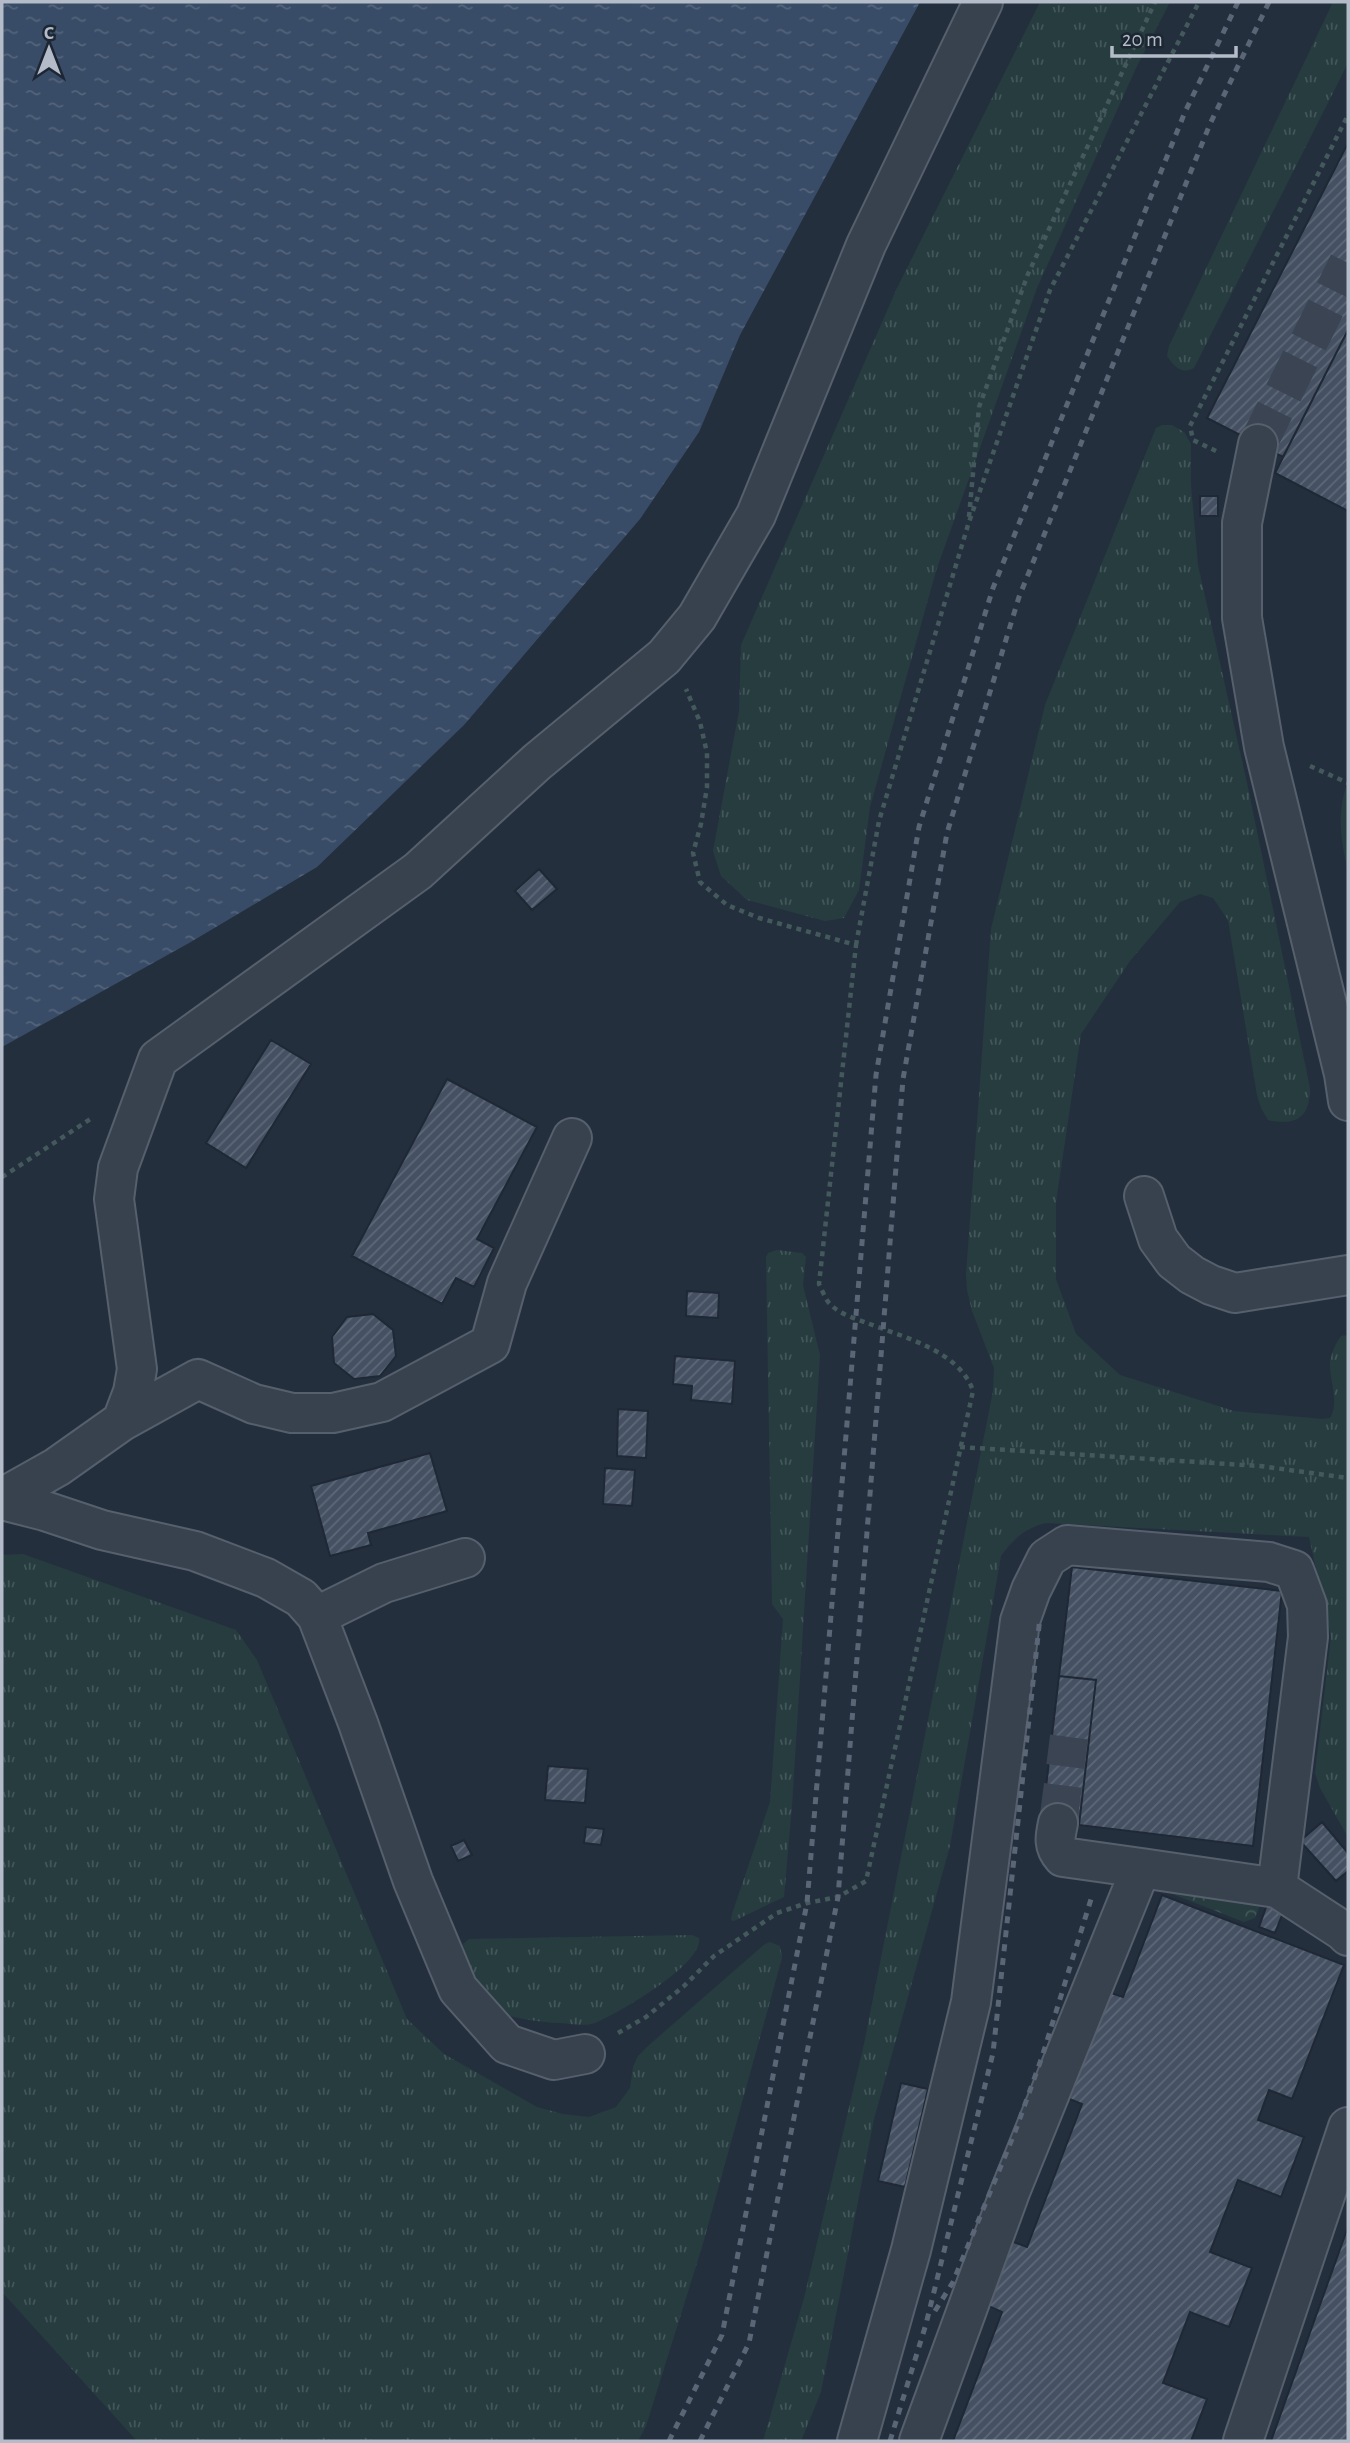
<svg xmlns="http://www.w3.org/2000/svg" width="1350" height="2443" font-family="'Alegreya Sans',sans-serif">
  <defs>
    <pattern id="grass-tufts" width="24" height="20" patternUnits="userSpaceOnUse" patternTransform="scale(1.75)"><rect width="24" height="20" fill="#263c3f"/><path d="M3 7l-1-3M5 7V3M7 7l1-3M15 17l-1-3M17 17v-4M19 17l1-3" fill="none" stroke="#435659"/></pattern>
    <pattern id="forest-crowns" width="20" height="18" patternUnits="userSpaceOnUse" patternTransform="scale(1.75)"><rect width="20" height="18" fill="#263c3f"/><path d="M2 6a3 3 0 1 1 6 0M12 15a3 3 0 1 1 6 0" fill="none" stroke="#435659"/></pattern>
    <pattern id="water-ripples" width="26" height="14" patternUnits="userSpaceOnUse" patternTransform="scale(1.75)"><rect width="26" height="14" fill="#394c67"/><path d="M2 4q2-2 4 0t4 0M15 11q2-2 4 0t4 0" fill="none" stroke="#53647b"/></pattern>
    <pattern id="building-hatch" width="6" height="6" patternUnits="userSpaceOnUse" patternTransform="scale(1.75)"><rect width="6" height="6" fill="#455162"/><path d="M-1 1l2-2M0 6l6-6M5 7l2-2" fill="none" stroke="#5d6877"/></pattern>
  </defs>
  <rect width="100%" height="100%" fill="#242f3e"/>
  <path fill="url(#grass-tufts)" d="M1040,2H1170L1136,68L1037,288L936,571L870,807L859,890L844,918L825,921L747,900L721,876L713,851L739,711L741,645L897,288Z
    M1333,2H1348V63L1194,368C1181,375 1174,366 1167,356L1169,346Z
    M1162,425H1172L1184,432L1191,444V485L1198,565L1247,783L1310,1088C1310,1118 1296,1126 1268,1120L1261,1108L1257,1095L1228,920L1213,898L1200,894L1180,902L1130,961L1081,1034L1056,1202V1279L1076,1334L1120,1375L1234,1411L1323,1419L1330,1418C1340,1402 1329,1380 1330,1362C1332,1352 1335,1344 1341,1336L1348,1335V1837L1320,1788L1315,1773L1331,1637L1309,1537L1046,1523C1025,1528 1013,1539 1001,1556L950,1846L874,2119L821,2392L801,2441H763L804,2298L864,2044L993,1391L994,1368L972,1311L967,1290L966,1275L991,929L1045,705L1156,428Z
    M1348,781V873C1341,838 1336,815 1348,781Z
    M777,1250L802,1253L806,1257L803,1285L820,1355L792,1806L784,1897L734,1921L731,1920L732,1914L770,1802L783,1619L772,1604L766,1257L768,1253Z
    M23,1554L236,1630L257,1660L407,2019L444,2054L537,2107L563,2114L589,2117L616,2107L630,2088L633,2067L638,2056L648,2046L765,1944L770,1942L780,1946L782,1958L702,2247L646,2426L638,2441H137L2,2292V1555Z
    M692,1935L699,1938C704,1964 617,2014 595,2023C585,2027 568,2023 557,2023C543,2022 506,2018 495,2010C480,2000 464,1962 463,1944L469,1939Z"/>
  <path fill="url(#forest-crowns)" d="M1162,1890L1263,1897L1255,1918L1244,1922Z"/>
  <path fill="url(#water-ripples)" d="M2,2H920L740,335L699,432L640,519L464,725L317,867L189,943L2,1047Z"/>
  <path fill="url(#building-hatch)" stroke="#1f2835" stroke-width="2" d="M1348,143V330L1283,457L1207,418Z
    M1348,330V511L1275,473Z
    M1200,496H1218V516H1200Z
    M539,869L557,889L532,910L515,891Z
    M271,1040L311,1064L246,1168L206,1143Z
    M447,1079L537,1127L477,1239L494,1248L474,1287L456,1278L442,1304L352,1256Z
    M687,1291L719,1293L718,1318L686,1316Z
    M373,1314L393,1330L396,1356L380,1376L354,1379L334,1363L332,1337L347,1317Z
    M675,1356L735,1361L732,1404L691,1400L692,1386L673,1384Z
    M618,1409L648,1411L646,1458L617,1456Z
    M430,1453L447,1511L368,1533L371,1545L330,1556L311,1486Z
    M605,1468L635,1470L632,1506L603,1504Z
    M1072,1567L1282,1591L1253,1846L1079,1825L1096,1680L1059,1676Z
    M1059,1676L1096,1680L1079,1825L1042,1821Z
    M548,1766L588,1769L585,1803L545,1800Z
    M1322,1822L1348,1853V1871L1336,1881L1300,1841Z
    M586,1827L604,1829L601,1845L584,1843Z
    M464,1840L472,1855L458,1861L451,1846Z
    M1162,1895L1344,1965L1292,2099L1269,2090L1258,2120L1304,2137L1281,2197L1238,2180L1210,2252L1252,2268L1229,2327L1190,2312L1163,2383L1207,2399L1191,2441H953L1002,2312L984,2304L1008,2240L1027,2247L1082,2104L1067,2098L1108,1992L1123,1997Z
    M1269,1899L1286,1905L1275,1933L1259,1927Z
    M901,2083L928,2089L905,2187L878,2181Z
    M1348,2227V2441H1271L1326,2288Z"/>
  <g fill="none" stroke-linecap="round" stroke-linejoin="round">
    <path stroke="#3a4453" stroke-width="38" stroke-dasharray="38 19" stroke-linecap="butt" d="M1258,444L1348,263
      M1058,1823L1069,1737"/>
    <defs>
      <path id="minor" d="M1258,444L1242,523V618L1264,747L1344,1074L1348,1101
        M1144,1196L1158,1239L1174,1261L1192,1275L1211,1285L1235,1293L1348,1275
        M122,1421L133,1392L137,1369L114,1199L118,1168L158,1059L418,871L537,762L664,657L697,617L756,515L866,245L983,2
        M2,1498L57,1467L122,1421L198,1379L254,1404L292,1413H333L382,1402L490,1344L507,1283L572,1138
        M2,1500L45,1511L102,1530L195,1551L266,1578L301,1598L317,1616L358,1723L413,1881L458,1989L507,2044L554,2060L585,2054
        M317,1616L384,1583L465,1558
        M1058,1823C1055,1837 1053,1846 1063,1857L1141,1868
        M857,2441L911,2250L971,2002L1020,1621L1031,1590L1047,1558L1067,1545L1269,1562L1294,1570L1307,1605L1308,1637L1277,1888L1343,1931L1348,1936
        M919,2441L1010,2192L1141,1868L1277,1888
        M1243,2441L1348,2127"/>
    </defs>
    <use href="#minor" stroke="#565f6c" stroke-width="42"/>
    <path stroke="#44595c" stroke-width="4.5" stroke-dasharray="5 5" stroke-linecap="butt" d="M1216,451L1193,440L1190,426L1348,115
      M969,517L979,407L1028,274L1155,2
      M1310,766L1348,783
      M856,945L879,821L968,525L1050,290L1199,2
      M2,1177L92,1118
      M960,1447L1260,1466L1348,1478
      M618,2033L646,2017L684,1986L714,1956L777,1913L807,1903L838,1897L866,1881L973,1391C960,1351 903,1337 867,1323C854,1318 839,1314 829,1303C825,1298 822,1290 819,1284L856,945L759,918L727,905L700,882L693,853L701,824L707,787V753L700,722L686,689"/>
    <use href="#minor" stroke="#38414e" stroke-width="38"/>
    <path stroke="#5a6575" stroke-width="5" stroke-dasharray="7 7" stroke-linecap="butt" d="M935,2311L953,2282L1015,2132L1042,2057L1092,1896
      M669,2441L722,2335L807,1903L876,1075L919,827L993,588L1185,112L1238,2
      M700,2441L749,2343L838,1897L903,1079L947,833L1019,597L1210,124L1269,2
      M890,2441L926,2324L993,2053L1040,1617"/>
  </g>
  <rect width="1350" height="2443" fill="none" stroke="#b4bcc9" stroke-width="7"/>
  <g transform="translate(49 49)" stroke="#1d2633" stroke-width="5" paint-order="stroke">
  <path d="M0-5L12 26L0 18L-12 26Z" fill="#b4bcc9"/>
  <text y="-10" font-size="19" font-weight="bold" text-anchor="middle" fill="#b4bcc9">С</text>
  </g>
  <path d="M1112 46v10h124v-10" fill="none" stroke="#b4bcc9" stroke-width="3.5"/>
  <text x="1122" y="46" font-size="21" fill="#b4bcc9" stroke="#1d2633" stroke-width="5" paint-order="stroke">20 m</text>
</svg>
